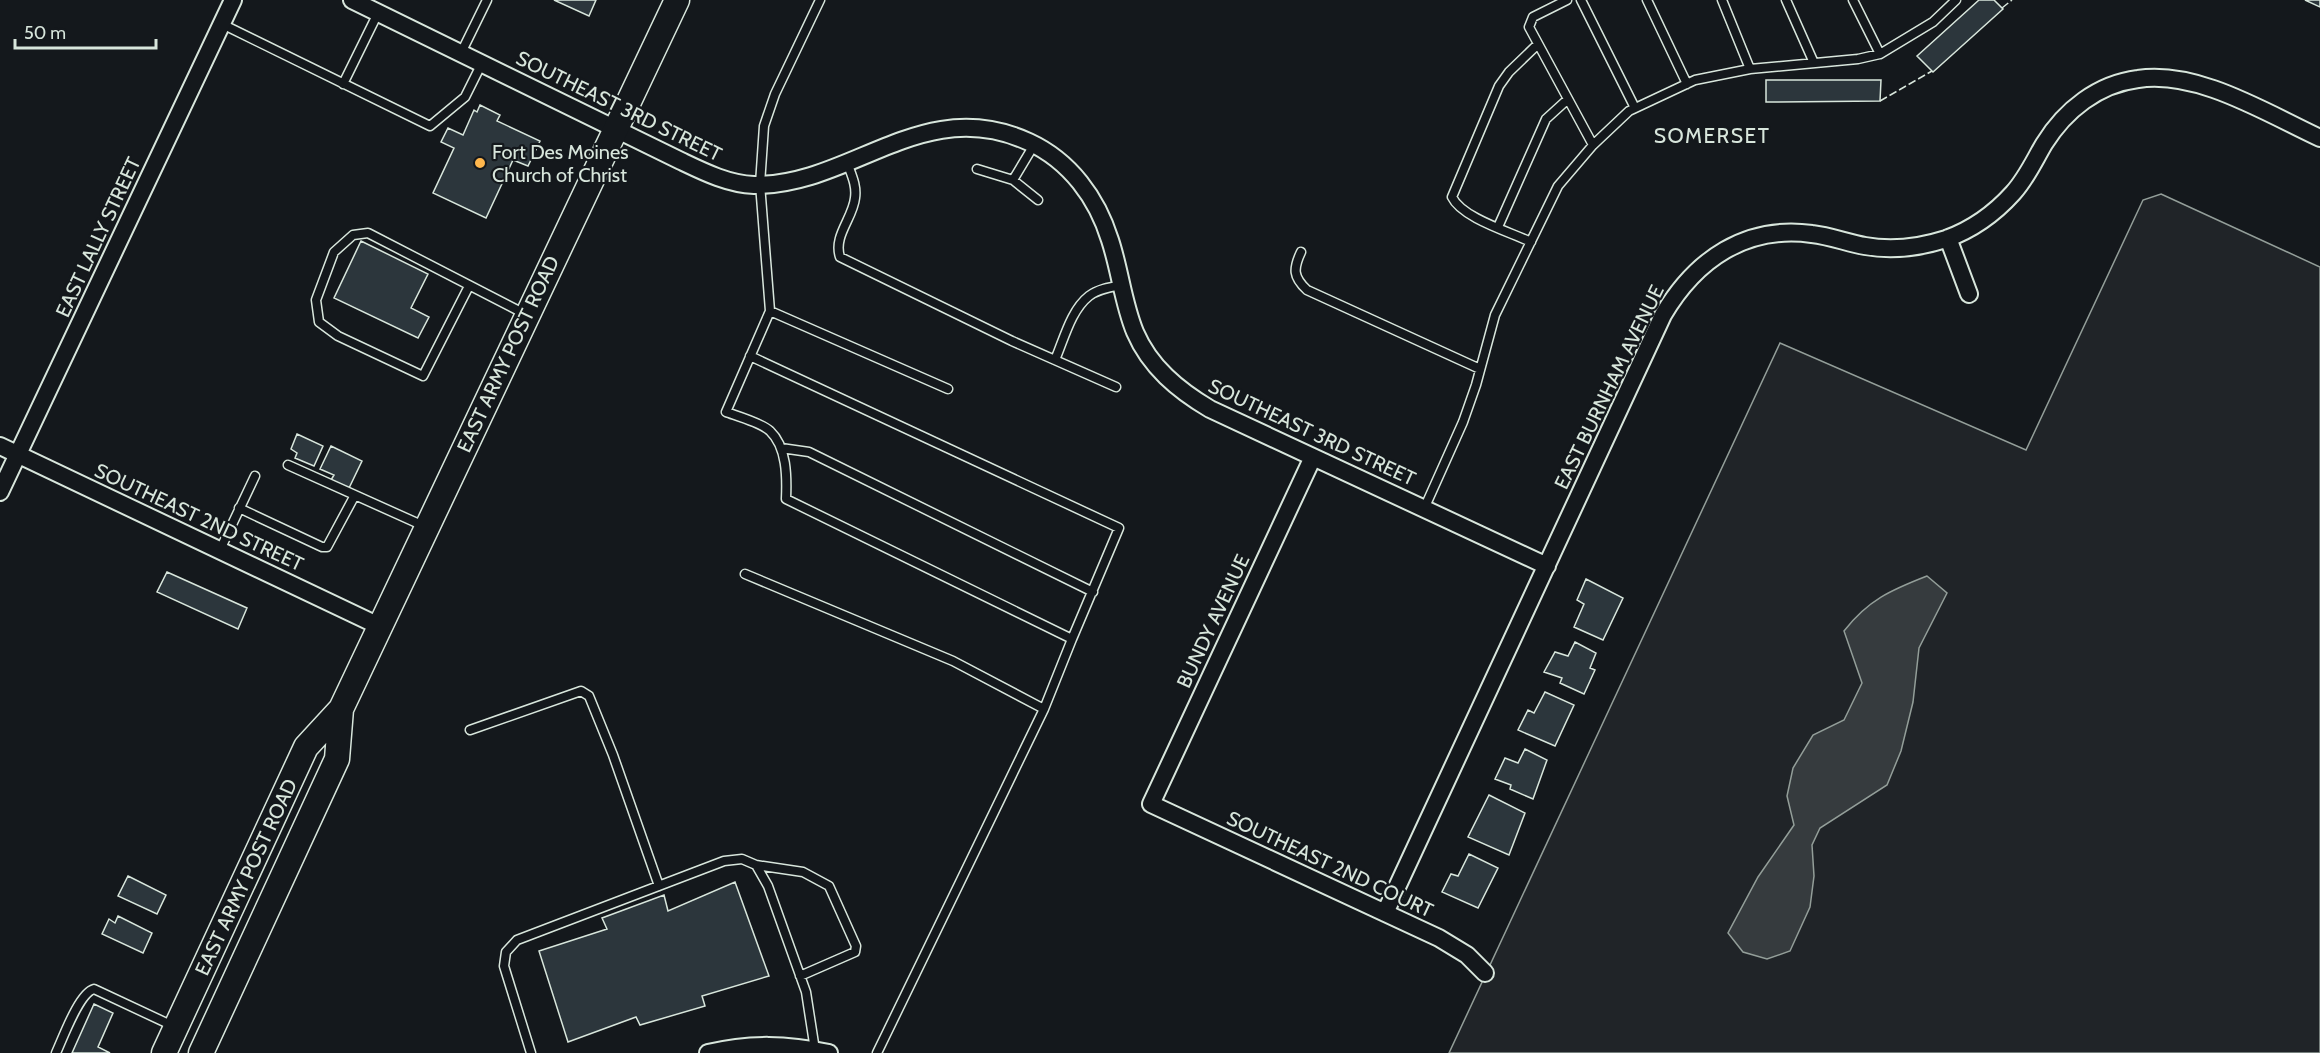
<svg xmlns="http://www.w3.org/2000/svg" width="2320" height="1053" font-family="Cabin,sans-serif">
  <rect width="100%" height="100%" fill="#14181c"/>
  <path fill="#202428" stroke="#939e99" stroke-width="1.5" d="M2161,194L2320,267V1053H1449L1780,343L2026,450L2143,200Z"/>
  <path fill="#363b3e" stroke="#939e99" stroke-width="1.5" d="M1927,576L1947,593L1919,648L1913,702L1901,751L1887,785L1820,828L1812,845L1814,876L1810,907L1790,951L1767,959L1743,952L1728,933L1758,877L1794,825L1787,796L1793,768L1813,735L1844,720L1862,683L1844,631C1868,600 1891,590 1927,576Z"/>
  <path fill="#2c363c" stroke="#d8e6dc" stroke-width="1.5" d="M554,0H596L589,16Z
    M1979,0H1994L2003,9L1933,72L1917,56Z
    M2305,0H2320V7Z
    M1766,80H1881L1880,101L1766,102Z
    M480,105L500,115L497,121L540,141L528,166L513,160L486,218L433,193L454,148L441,142L448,128L463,135L474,110L477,112Z
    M361,241L428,274L411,308L429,317L418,338L334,298Z
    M297,434L323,446L314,466L295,458L297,453L291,449Z
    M331,446L362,461L349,488L331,480L334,475L320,469Z
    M167,572L247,608L238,629L157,592Z
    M1586,579L1623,598L1603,640L1574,627L1584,604L1577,600Z
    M1575,642L1596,653L1590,668L1595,670L1584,694L1560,683L1562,678L1544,672L1555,652L1568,656Z
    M1545,692L1574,705L1555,746L1518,730L1528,710L1534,713Z
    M1525,749L1547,760L1533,799L1510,789L1511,785L1495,779L1505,758L1518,763Z
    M1489,795L1525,813L1509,855L1468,837Z
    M1469,854L1498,868L1478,908L1442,892L1451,874L1458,876Z
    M128,876L166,895L157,914L118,896Z
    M735,882L769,976L702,996L705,1006L640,1025L636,1017L568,1042L539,951L607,929L602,918L664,895L668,911Z
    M118,916L152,933L143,953L102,934L109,919L115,923Z
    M94,1004L113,1013L98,1047L110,1053H72Z"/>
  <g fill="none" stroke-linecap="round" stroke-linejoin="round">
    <defs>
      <path id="service" d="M820,0L775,94L764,126L760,184L770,311L726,412C737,416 762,423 770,431C787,447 787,477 786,499L1072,639L1044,709L877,1053
        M1567,0L1533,17L1529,27L1593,145
        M1581,0L1635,108
        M1647,0L1687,84
        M1722,0L1750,69
        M1786,0L1814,63
        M1853,0L1880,54
        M222,24L430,126L465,97L482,63
        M461,53L487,0
        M343,84L378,13
        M847,162C851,174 857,185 855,198C853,218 833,236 840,257L1012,341L1116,387
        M977,169L1013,180L1034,145
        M1013,180L1038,200
        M1498,227L1546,119L1568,99
        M1531,242C1510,232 1462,218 1452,197L1499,86L1509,72L1538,44
        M1301,252C1293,269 1293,277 1307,290L1480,369
        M469,286L423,376L338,336L319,322L316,300L334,252L353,235L368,233L527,315
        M770,311L948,389
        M750,356L1119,528L1072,639
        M1055,360C1064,339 1071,310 1089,296C1098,289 1111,287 1122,285
        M781,448L809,452L1093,592
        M288,465L426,527
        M239,508L322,547H327L355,495
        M1424,509L1463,422L1476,385L1495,315L1558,186L1593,145L1629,111L1695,80L1750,69L1858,59L1880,54L1933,22L1956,0
        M220,550L255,476
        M745,574L953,661L1044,709
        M470,730L581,691L589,696L613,755L659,886
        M756,865L803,872L829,886L856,946L855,952L800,976
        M56,1053C63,1038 79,993 94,989L173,1026
        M531,1053L504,966L506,952L517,940L724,861L742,859L756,865L768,886L806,992L815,1050"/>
      <path id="minor" d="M352,0L681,161C704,172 728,184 754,185C852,186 923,93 1029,142C1070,161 1097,198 1110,240C1120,270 1123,303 1135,332C1150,367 1178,390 1210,409L1547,566
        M1948,238L1969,294
        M0,446L379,626
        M1313,457L1151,804L1439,938L1467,955L1485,973
        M0,492L233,0
        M1385,913L1663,315C1696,259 1746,225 1812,234C1830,236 1848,243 1865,246C1892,251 1921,247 1946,239C1971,230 1995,213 2013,193C2026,179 2034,161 2044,144C2065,110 2098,84 2138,79C2198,70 2266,113 2320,138
        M708,1053C750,1043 787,1044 829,1053"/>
      <path id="secondary" d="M164,1053L306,747L341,709L677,0
        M201,1053L337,759L341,709"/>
    </defs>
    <use href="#service" stroke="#d8e6dc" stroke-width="11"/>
    <use href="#minor" stroke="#d8e6dc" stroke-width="20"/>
    <use href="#secondary" stroke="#d8e6dc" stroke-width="27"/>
    <use href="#service" stroke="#14181c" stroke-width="8"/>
    <use href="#minor" stroke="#14181c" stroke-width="16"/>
    <use href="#secondary" stroke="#14181c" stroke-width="24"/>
    <path stroke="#d8e6dc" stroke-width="1.5" stroke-dasharray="8 3" stroke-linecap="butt" d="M2002,8L2012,0
      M1880,101L1932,71"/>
  </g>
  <circle fill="#ffb74d" stroke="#14181c" stroke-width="2" cx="480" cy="163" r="6"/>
  <g text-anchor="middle" stroke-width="4.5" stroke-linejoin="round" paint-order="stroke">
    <g font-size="20" fill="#d8e6dc" stroke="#14181c">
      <text transform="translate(619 106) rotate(26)" y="7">SOUTHEAST 3RD STREET</text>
      <text transform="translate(98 237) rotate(-65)" y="7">EAST LALLY STREET</text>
      <text transform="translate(508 354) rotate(-65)" y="7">EAST ARMY POST ROAD</text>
      <text transform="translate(1609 387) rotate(-64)" y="7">EAST BURNHAM AVENUE</text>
      <text transform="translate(1312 432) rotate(25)" y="7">SOUTHEAST 3RD STREET</text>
      <text transform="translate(199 517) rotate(25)" y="7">SOUTHEAST 2ND STREET</text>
      <text transform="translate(1213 621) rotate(-65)" y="7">BUNDY AVENUE</text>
      <text transform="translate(1330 864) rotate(25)" y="7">SOUTHEAST 2ND COURT</text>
      <text transform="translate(246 877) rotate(-65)" y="7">EAST ARMY POST ROAD</text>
    </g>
    <g font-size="20" fill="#d8e6dc" stroke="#14181c" text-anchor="start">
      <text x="492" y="159">Fort Des Moines<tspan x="492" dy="23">Church of Christ</tspan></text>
    </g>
    <g font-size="21" letter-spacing="1.5" fill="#d8e6dc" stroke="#14181c">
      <text x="1712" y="143">SOMERSET</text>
    </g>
  </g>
  <path d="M15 39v9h141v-9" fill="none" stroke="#d8e6dc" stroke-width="3"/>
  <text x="24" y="39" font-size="18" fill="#d8e6dc" stroke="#14181c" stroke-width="4.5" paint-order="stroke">50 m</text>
</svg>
